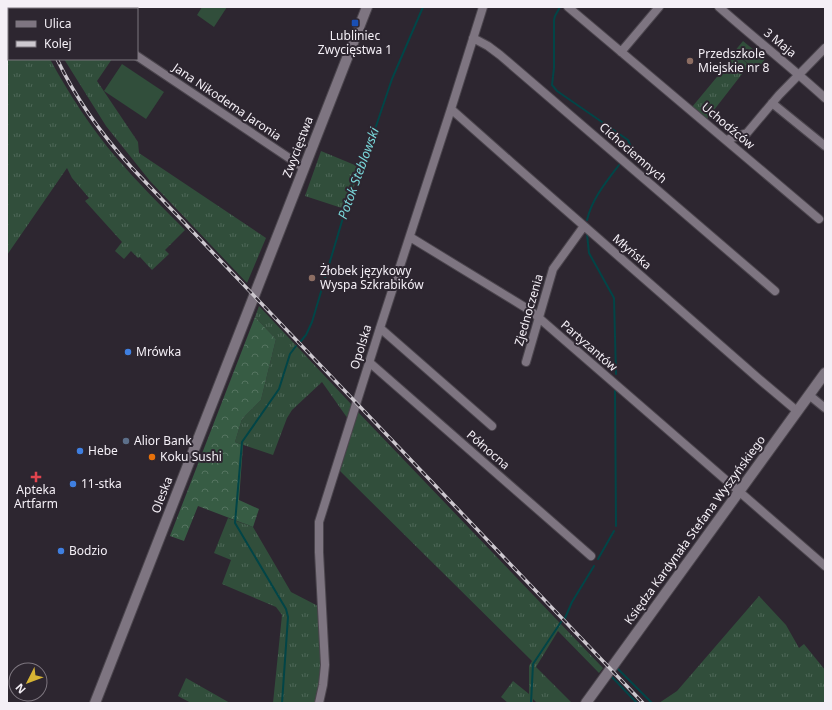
<svg xmlns="http://www.w3.org/2000/svg" width="832" height="710" font-family="'Noto Sans',sans-serif">
  <defs>
    <pattern id="grass-tufts" width="24" height="20" patternUnits="userSpaceOnUse"><rect width="24" height="20" fill="#314e3b"/><path d="M3 7l-1-3M5 7V3M7 7l1-3M15 17l-1-3M17 17v-4M19 17l1-3" fill="none" stroke="#4f6858"/></pattern>
    <pattern id="forest-crowns" width="20" height="18" patternUnits="userSpaceOnUse"><rect width="20" height="18" fill="#375c44"/><path d="M2 6a3 3 0 1 1 6 0M12 15a3 3 0 1 1 6 0" fill="none" stroke="#557460"/></pattern>
  </defs>
  <rect width="100%" height="100%" fill="#2d2630"/>
  <path fill="url(#grass-tufts)" d="M7,7H27L28,9H9V59H50C67,91 92,129 115,156C137,182 161,206 185,230L165,250L169,254L152,270L140,257L138,258L131,251L124,259L115,251L122,242L85,201L89,198L72,178L67,168L7,255Z
    M736,54L749,65L707,119L692,107Z
    M64,59H112L97,81L138,142L139,153L266,238L247,283L150,181L106,126Z
    M321,151L362,168L349,198L351,211L305,196Z
    M259,306L352,405L348,419L322,382L292,410L287,418L273,455L235,442L242,419L261,400L276,339L255,317Z
    M358,412L603,668L599,673L558,631L536,667L572,703H537L533,699V703H508L501,697L513,681L529,694V666L532,661L340,471Z
    M228,518L253,527L291,592L320,607C322,642 323,668 316,703H273L282,615L276,607L222,584L231,560L214,553Z
    M759,596L786,625L799,648L804,644L825,670V703H659L677,691Z
    M186,678L230,703H191L178,696Z"/>
  <path fill="url(#forest-crowns)" d="M255,317L276,339L261,400L242,419L235,442L243,445L239,500L259,509L253,527L198,506L184,541L170,536Z"/>
  <path fill="#314e3b" d="M202,7H227L214,27L197,15Z
    M743,41L765,59L757,71L734,52Z
    M122,64L164,92L146,119L104,91Z"/>
  <g fill="none" stroke-linecap="round" stroke-linejoin="round">
    <path stroke="#024547" stroke-width="2" d="M560,7L555,16L554,20V68L552,85L557,91L628,140L631,147L627,154
      M587,220C592,199 606,182 619,165
      M587,234L589,253L614,298L616,374
      M301,341L306,335L312,322L345,211L349,191L371,141L392,79L423,7
      M615,391L616,526
      M598,559L614,531
      M565,618L572,602L594,566
      M618,669L652,703
      M612,677L637,703
      M282,703L288,617L286,609L235,523L242,442L279,389L290,354L296,346
      M531,703L533,664L561,622"/>
    <defs>
      <path id="minor" d="M64,7L67,9
        M568,7L819,219
        M719,7C754,38 791,67 825,98
        M473,38L488,46L500,55L775,291
        M621,52L659,7
        M137,56L304,168
        M772,103L825,146
        M451,109L512,163L759,379L797,411
        M726,140L747,133L779,95L825,48
        M410,237L531,311L825,566
        M380,328L492,426
        M369,362L591,556
        M526,362L553,269L584,226
        M809,395L825,408
        M319,703L323,685L325,665L319,552V522L380,328L451,109L483,7"/>
      <path id="tertiary" d="M95,703L367,7
        M586,703L825,373"/>
    </defs>
    <use href="#minor" stroke="#4b454d" stroke-width="10"/>
    <use href="#tertiary" stroke="#4b454d" stroke-width="12"/>
    <use href="#minor" stroke="#7e7581" stroke-width="8"/>
    <use href="#tertiary" stroke="#7e7581" stroke-width="10"/>
    <defs>
      <path id="rail" d="M36,7V9
        M57,59C76,99 102,135 132,168L643,703"/>
    </defs>
    <use href="#rail" stroke="#cdc8cf" stroke-width="3.5"/>
    <use href="#rail" stroke="#2d2630" stroke-width="2" stroke-dasharray="6" stroke-linecap="butt"/>
  </g>
  <rect fill="#1a4fb4" stroke="#2d2630" stroke-width="1.5" x="351" y="19" width="8" height="8" rx="2"/>
  <g fill="#8d6e63" stroke="#2d2630" stroke-width="1.5">
    <circle cx="690" cy="61" r="4"/>
    <circle cx="312" cy="278" r="4"/>
  </g>
  <g fill="#3f7fe0" stroke="#2d2630" stroke-width="1.5">
    <circle cx="128" cy="352" r="4"/>
    <circle cx="80" cy="451" r="4"/>
    <circle cx="73" cy="484" r="4"/>
    <circle cx="61" cy="551" r="4"/>
  </g>
  <circle fill="#5c6f8a" stroke="#2d2630" stroke-width="1.5" cx="126" cy="441" r="4"/>
  <circle fill="#e8710a" stroke="#2d2630" stroke-width="1.5" cx="152" cy="457" r="4"/>
  <path fill="#e0444e" stroke="#2d2630" stroke-width="1.5" d="M34 471h4v4h4v4h-4v4h-4v-4h-4v-4h4z"/>
  <g text-anchor="middle" stroke-width="4" stroke-linejoin="round" paint-order="stroke">
    <g font-size="12" fill="#f4eff6" stroke="#2d2630" text-anchor="start">
      <text x="355" y="40" text-anchor="middle">Lubliniec<tspan x="355" dy="14">Zwycięstwa 1</tspan></text>
      <text x="698" y="58">Przedszkole<tspan x="698" dy="14">Miejskie nr 8</tspan></text>
      <text x="320" y="275">Żłobek językowy<tspan x="320" dy="14">Wyspa Szkrabików</tspan></text>
      <text x="136" y="356">Mrówka</text>
      <text x="134" y="445">Alior Bank</text>
      <text x="88" y="455">Hebe</text>
      <text x="160" y="461">Koku Sushi</text>
      <text x="81" y="488">11-stka</text>
      <text x="36" y="494" text-anchor="middle">Apteka<tspan x="36" dy="14">Artfarm</tspan></text>
      <text x="69" y="555">Bodzio</text>
    </g>
    <g font-size="12" fill="#f4eff6" stroke="#2d2630">
      <text transform="translate(780 43) rotate(39)" y="4">3 Maja</text>
      <text transform="translate(227 102) rotate(34)" y="4">Jana Nikodema Jaronia</text>
      <text transform="translate(728 126) rotate(40)" y="4">Uchodźców</text>
      <text transform="translate(298 147) rotate(-69)" y="4">Zwycięstwa</text>
      <text transform="translate(633 153) rotate(41)" y="4">Cichociemnych</text>
      <text transform="translate(632 252) rotate(41)" y="4">Młyńska</text>
      <text transform="translate(529 310) rotate(-74)" y="4">Zjednoczenia</text>
      <text transform="translate(589 346) rotate(41)" y="4">Partyzantów</text>
      <text transform="translate(361 347) rotate(-73)" y="4">Opolska</text>
      <text transform="translate(488 450) rotate(41)" y="4">Północna</text>
      <text transform="translate(162 495) rotate(-69)" y="4">Oleska</text>
      <text transform="translate(695 530) rotate(-54)" y="4">Księdza Kardynała Stefana Wyszyńskiego</text>
    </g>
    <g font-size="13" font-style="italic" fill="#79d6d9" stroke="#2d2630">
      <text transform="translate(358 173) rotate(-70)" y="5">Potok Steblowski</text>
    </g>
  </g>
  <rect width="832" height="710" fill="none" stroke="#f4eff6" stroke-width="16"/>
  <rect x="8" y="8" width="130" height="52" fill="#2d2630" stroke="#7d767f"/>
  <rect x="16" y="21" width="20" height="6" fill="#7e7581" stroke="#7d767f"/>
  <text x="44" y="28" font-size="12" fill="#f4eff6">Ulica</text>
  <rect x="16" y="41" width="20" height="6" fill="#cdc8cf" stroke="#7d767f"/>
  <text x="44" y="48" font-size="12" fill="#f4eff6">Kolej</text>
  <g transform="translate(28 682) rotate(228)"><circle r="19" fill="#2d2630" stroke="#7d767f"/>
  <path d="M0-3L7 15L0 10L-7 15Z" fill="#d7b434"/>
  <text y="-6" font-size="11" font-weight="bold" text-anchor="middle" fill="#f4eff6">N</text>
  </g>
</svg>
